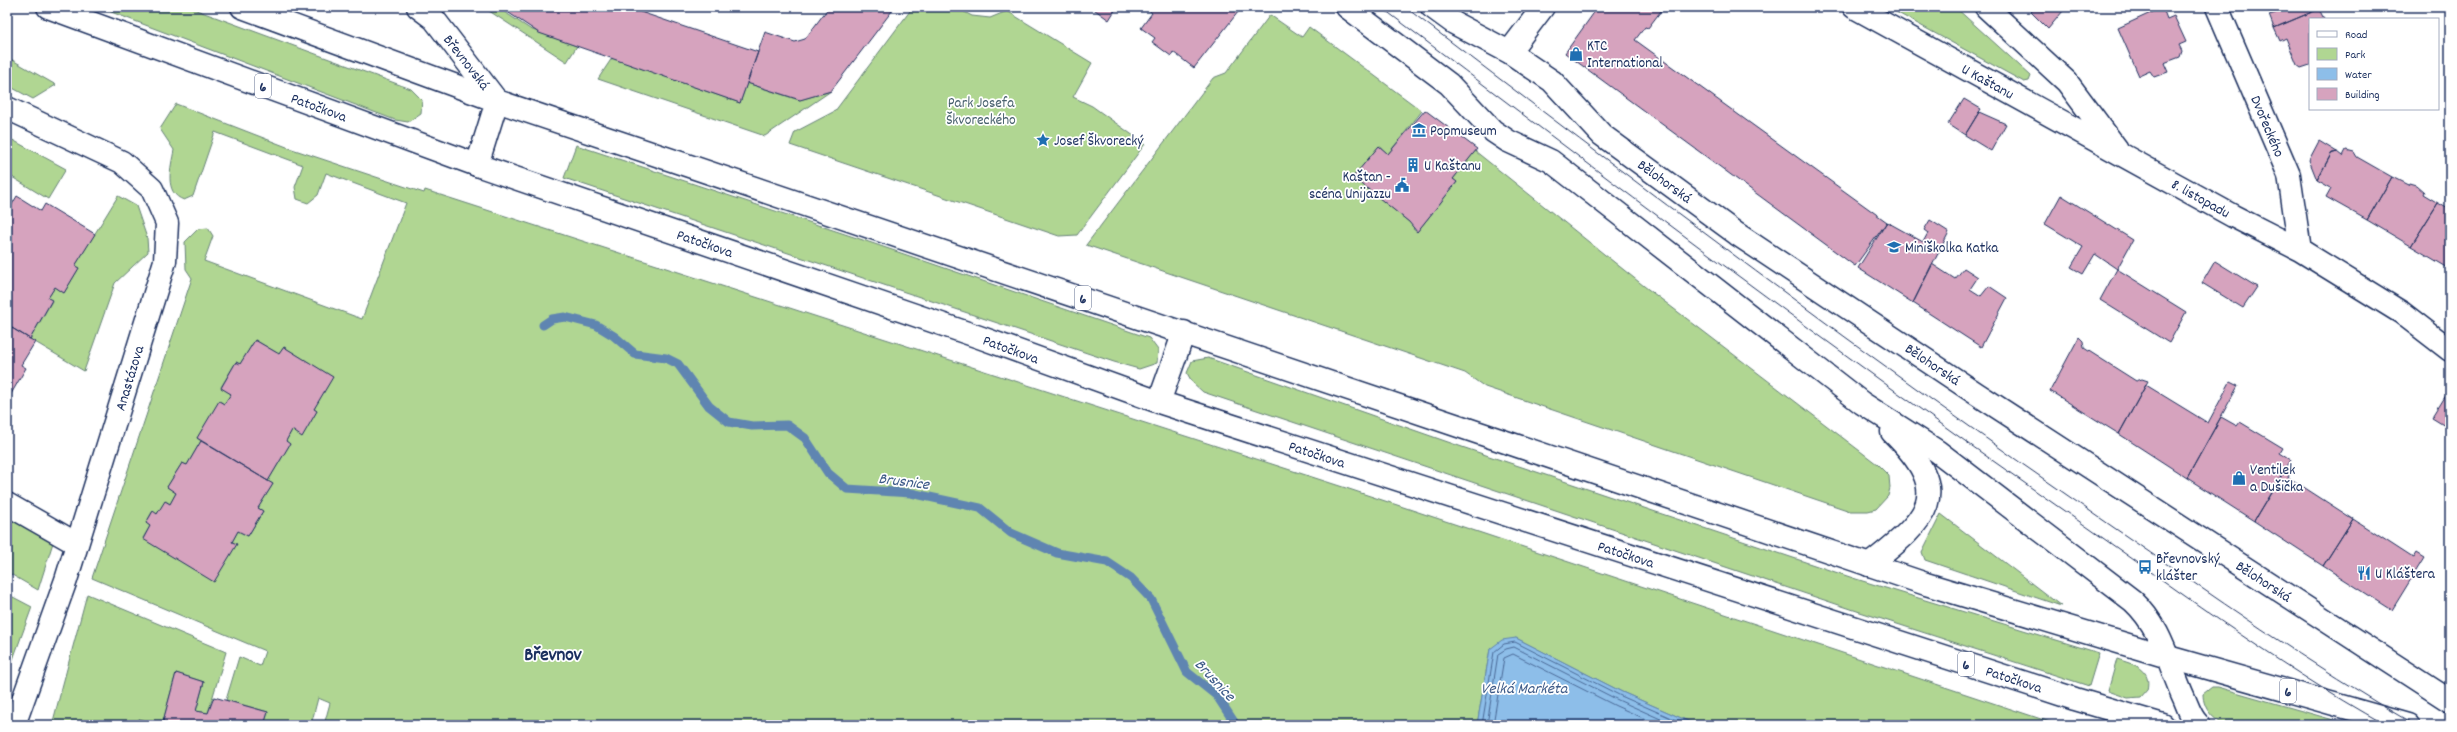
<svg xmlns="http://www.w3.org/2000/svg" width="2457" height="732" font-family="Dekko,sans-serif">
  <rect width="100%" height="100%" fill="#fff"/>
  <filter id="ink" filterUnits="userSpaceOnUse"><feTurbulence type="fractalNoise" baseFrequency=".025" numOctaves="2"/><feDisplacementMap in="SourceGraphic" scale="8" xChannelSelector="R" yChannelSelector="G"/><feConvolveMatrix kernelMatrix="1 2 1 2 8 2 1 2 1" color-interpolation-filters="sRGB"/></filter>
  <g filter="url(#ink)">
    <path fill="#b0d692" stroke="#668278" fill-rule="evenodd" d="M98,7H188L411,89L422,100L421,113L408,122L395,120Z
      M483,7H497L530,29L577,46L567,62Z
      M626,7H648L644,13Z
      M913,7H955L972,16L990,18L1007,11L1092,63L1073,97L1092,106L1145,144L1077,235L1059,236L790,145L795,132L835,111Z
      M1887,7H1955L2031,76L2029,81L2024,82Z
      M1270,15L1302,37L1309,27L1422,111L1388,154L1379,146L1354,177L1409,222L1415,227L1413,229L1417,232L1457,182L1453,179L1475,151L1644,286L1877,464L1889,476L1890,488L1888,496L1876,509L1868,511H1850L1485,387L1465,373L1086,245L1213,78L1226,73Z
      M7,57L56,85L33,99L7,85Z
      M612,58L740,103L747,83L799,100L831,91L765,136L598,79Z
      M176,104L292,149L424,193L425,190L1349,489L2059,725H1697L1622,692L1516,638L1490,649L1477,725H324L330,703L318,698L311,725H275L265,722L268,712L226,700L239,657L260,666L265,651L92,578L192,278L186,269L185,242L198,229L208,228L213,236L204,261L362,319L406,203L326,173L318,195L308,203L297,199L295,187L303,165L215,132L193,196L184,200C163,193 171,167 174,150L160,129ZM255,340L279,354L284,347L332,377L314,409L317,411L302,436L292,430L286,441L290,444L268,481L273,484L258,508L263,511L248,536L238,531L232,542L236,544L214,581L143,538L150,526L146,523L152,512L157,514L166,501L170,504L176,493L167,487L182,463L187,465L201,441L197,438L220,401L224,404L231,394L221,387L236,362L240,364Z
      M7,137L66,169L48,199L7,174Z
      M576,145L863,240L1149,338L1158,350L1157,363L1139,369L1114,362L564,178Z
      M118,196L136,206L147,238L148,252L115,283L84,371L30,339L52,301L48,298L55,287L64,293L79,268L75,266Z
      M1208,358L1465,448L1856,579L2099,653L2089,686L1857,611L1203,392L1192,382L1187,373L1192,361Z
      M7,499L57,530L38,590L7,572Z
      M1941,514L2061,606L1925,560L1922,552Z
      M87,594L226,652L208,713L196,711L204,682L176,673L162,725H52Z
      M7,597H13L32,607L7,676Z
      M2117,659C2135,665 2152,668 2147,690L2141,697L2128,698L2108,691Z
      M2212,687H2218L2351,725H2227C2214,721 2203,709 2203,694Z"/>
    <path fill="#8dbee9" stroke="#5f85b1" d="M1516,638L1622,692L1697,725H1477L1490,649L1502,640Z"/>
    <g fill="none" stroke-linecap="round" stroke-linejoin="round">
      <path stroke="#496896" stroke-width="1" d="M1482,725L1494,652L1504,644L1515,642L1621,696L1687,725
        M1487,725L1498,654L1506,649L1514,647L1618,700L1674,725
        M1493,725L1504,658L1513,654L1616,706L1659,725"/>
      <path stroke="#5f85b1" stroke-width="9" d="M543,325L552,319L565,317L596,325L614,336L635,354L666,358L678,364L709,406L729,422L752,426L787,425L805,438L828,473L847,489L911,493L980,508L1011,533L1057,553L1107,562L1131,578L1151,599L1187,672L1217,696L1236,725"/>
    </g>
    <path fill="#d6a3be" stroke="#1b2f5e" d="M500,7H626L758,52L740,103L539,33Z
      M829,7H895L831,91L800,100L747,83L765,32L795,42L805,39Z
      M1091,7H1117L1109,20Z
      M1145,7H1242L1194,68L1173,52L1171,56L1152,42L1155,38L1141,28L1152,13Z
      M1598,7H1664L1648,28L1645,27L1635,40L1887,222L1855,266L1565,53Z
      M2036,7H2058L2063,11L2048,29L2031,12Z
      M2273,7H2318L2319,9L2274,28L2269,15L2276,13Z
      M2319,9L2324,19H2310V65L2301,68L2297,65L2286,38L2280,41L2274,28Z
      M2157,10L2164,11L2167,19L2174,16L2186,42L2179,45L2182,51L2180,57L2164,63L2168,72L2154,77L2150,71L2139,76L2118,28Z
      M1964,99L1981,109L1965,135L1948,124Z
      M1425,110L1477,149L1453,179L1457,182L1417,232L1409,222L1353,177L1379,146L1388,154Z
      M1979,112L2006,124L1991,151L1965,135Z
      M2319,141L2337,152L2331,154L2317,180L2309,160Z
      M2346,150L2354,152L2357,157L2392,177L2367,220L2326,197L2331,188L2317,180L2332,153L2338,152L2343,156Z
      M2392,177L2408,185L2409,183L2416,185L2424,192L2423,194L2438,203L2411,246L2367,220Z
      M2061,195L2133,240L2117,269L2095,254L2083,274L2071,267L2083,247L2045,224Z
      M17,196L41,211L45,204L95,234L75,266L79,268L64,293L55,287L48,298L52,300L30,339L7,325V213Z
      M2438,203L2450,210V269L2411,246Z
      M1930,220L1949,232L1913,303L1858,268L1887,222L1923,242L1928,233L1924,230Z
      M2215,261L2257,287L2243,308L2202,283Z
      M1932,264L1955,279L1964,268L1978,277L1970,289L1981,296L1989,286L2007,298L1981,347L1913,303Z
      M2117,269L2186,312L2169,343L2100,300Z
      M7,325L35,342L21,365L26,368L11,394L7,391Z
      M2079,337L2083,341L2084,348L2136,381L2142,379L2148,381L2119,434L2050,391Z
      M255,340L279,354L284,347L333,377L314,409L317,411L302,437L292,430L286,441L290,444L268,481L197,438L219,401L224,404L231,394L221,388L236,362L240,364Z
      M2230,382L2238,386L2187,478L2119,434L2146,385L2208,423Z
      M2448,392L2450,394V429L2432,418Z
      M2221,417L2237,426L2240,422L2283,448L2280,453L2291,460L2254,521L2187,478Z
      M201,441L273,484L258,508L263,511L248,536L238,531L232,542L237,544L214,582L143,539L150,526L146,523L153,511L157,514L165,501L170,504L176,493L167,487L182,463L187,465Z
      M2285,469L2290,473L2288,477L2353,519L2323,566L2254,521Z
      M2353,519L2413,558L2416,553L2424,558L2392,610L2323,566Z
      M176,673L204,682L196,711L208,713L214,697L268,712L264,725H162Z
      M139,719L158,725H138Z"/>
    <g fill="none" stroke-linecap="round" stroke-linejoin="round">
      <defs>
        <path id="minor" d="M418,7L434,19L497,101L477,165
          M1347,7L1449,84L1493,131L1508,141L1551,161L1862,403L1937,451L2133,601C2162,628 2168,663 2184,698C2188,707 2191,718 2199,725
          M1432,7L1454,23L1509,52L1552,81L1602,135L1737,234L1977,394L2450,701
          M1854,7L2233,216L2300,250L2402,313L2450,350
          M1986,7L2067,82L2117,149
          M2217,7L2289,175L2300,250
          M1509,52L1543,7
          M7,108L122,162L152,189L167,223L165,261L66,580L14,725
          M7,504L77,544
          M1869,565C1929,518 1955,494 1892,432"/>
        <path id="major" d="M48,7L477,165L979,337L1159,402L2075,699L2163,725
          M242,7L497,101L1926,584L2168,657L2408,725
          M1159,402L1184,332"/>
      </defs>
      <use href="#minor" stroke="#1b2f5e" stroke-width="25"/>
      <use href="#major" stroke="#1b2f5e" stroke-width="25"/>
      <use href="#minor" stroke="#fff" stroke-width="22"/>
      <use href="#major" stroke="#fff" stroke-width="22"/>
      <path stroke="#1b2f5e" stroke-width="1" d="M1381,7C1605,177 1829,347 2060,508C2167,582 2272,662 2385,725
        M1405,7C1638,184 1871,361 2113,527C2212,595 2310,665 2415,725"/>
    </g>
  </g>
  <defs>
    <symbol id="shop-bare" viewBox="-9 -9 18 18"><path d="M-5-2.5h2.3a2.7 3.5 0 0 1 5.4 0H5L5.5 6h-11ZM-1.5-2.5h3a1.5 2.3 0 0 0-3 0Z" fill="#1f6fb2" stroke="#fff" stroke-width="2.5" paint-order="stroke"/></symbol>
    <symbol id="museum-bare" viewBox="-9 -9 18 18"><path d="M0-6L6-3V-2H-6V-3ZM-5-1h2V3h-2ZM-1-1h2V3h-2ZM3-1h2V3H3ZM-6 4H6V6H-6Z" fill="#1f6fb2" stroke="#fff" stroke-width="2.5" paint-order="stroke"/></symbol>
    <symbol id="sight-bare" viewBox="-9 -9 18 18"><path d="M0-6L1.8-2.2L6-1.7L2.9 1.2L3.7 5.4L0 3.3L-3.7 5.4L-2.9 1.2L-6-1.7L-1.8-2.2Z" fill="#1f6fb2" stroke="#fff" stroke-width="2.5" paint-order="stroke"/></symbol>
    <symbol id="building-bare" viewBox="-9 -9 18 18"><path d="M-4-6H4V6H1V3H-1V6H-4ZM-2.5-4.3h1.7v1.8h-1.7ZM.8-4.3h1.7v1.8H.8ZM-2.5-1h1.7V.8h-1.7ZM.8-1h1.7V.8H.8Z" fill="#1f6fb2" stroke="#fff" stroke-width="2.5" paint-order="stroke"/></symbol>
    <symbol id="civic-bare" viewBox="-9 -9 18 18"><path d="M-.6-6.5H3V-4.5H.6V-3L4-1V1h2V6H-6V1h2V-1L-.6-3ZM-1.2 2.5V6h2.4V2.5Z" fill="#1f6fb2" stroke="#fff" stroke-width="2.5" paint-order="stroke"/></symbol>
    <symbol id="school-bare" viewBox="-9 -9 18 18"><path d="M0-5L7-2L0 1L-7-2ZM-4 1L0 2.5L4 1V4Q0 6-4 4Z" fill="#1f6fb2" stroke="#fff" stroke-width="2.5" paint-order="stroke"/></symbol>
    <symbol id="bus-bare" viewBox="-9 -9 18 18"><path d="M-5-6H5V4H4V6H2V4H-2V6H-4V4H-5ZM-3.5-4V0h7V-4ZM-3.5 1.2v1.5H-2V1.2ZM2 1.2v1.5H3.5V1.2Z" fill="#1f6fb2" stroke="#fff" stroke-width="2.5" paint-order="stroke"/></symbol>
    <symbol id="restaurant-bare" viewBox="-9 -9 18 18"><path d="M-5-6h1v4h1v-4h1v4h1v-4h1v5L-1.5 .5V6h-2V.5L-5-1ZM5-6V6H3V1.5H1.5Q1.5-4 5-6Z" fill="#1f6fb2" stroke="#fff" stroke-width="2.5" paint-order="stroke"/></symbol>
  </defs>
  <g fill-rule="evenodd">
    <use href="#shop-bare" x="1566" y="44" width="20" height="20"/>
    <use href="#museum-bare" x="1409" y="120" width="20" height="20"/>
    <use href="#sight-bare" x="1033" y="130" width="20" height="20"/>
    <use href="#building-bare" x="1403" y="155" width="20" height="20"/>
    <use href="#civic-bare" x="1392" y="175" width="20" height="20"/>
    <use href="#school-bare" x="1884" y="237" width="20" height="20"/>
    <use href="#shop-bare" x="2229" y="468" width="20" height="20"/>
    <use href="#bus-bare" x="2135" y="557" width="20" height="20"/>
    <use href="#restaurant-bare" x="2354" y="563" width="20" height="20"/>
  </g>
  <g text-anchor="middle" stroke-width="3.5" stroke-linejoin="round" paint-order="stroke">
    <g fill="#fff" stroke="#5f6d8e" stroke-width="1">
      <rect x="255" y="74" width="16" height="24" rx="3"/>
      <rect x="1075" y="286" width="16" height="24" rx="3"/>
      <rect x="1958" y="652" width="16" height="24" rx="3"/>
      <rect x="2280" y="679" width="16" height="24" rx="3"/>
    </g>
    <g font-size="14" font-weight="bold" fill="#1b2f5e">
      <text x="263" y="91">6</text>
      <text x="1083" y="303">6</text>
      <text x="1966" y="669">6</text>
      <text x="2288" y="696">6</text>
    </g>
    <g font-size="15" fill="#1b2f5e" stroke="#fff" text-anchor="start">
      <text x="1587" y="50">KTC<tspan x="1587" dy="17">International</tspan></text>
      <text x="1430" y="135">Popmuseum</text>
      <text x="1054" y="145">Josef Škvorecký</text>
      <text x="1424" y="170">U Kaštanu</text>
      <text x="1391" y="181" text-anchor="end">Kaštan -<tspan x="1391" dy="17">scéna Unijazzu</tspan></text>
      <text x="1905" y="252">Miniškolka Katka</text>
      <text x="2250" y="474">Ventilek<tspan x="2250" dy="17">a Dušička</tspan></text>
      <text x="2156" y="563">Břevnovský<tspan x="2156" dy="17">klášter</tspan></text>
      <text x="2375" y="578">U Kláštera</text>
    </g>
    <g font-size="15" fill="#1b2f5e" stroke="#fff">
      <text transform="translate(467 62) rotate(52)" y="5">Břevnovská</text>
      <text transform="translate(1988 81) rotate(29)" y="5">U Kaštanu</text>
      <text transform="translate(319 107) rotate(20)" y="5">Patočkova</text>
      <text transform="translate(2268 126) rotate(67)" y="5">Dvořeckého</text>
      <text transform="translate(1665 181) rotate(36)" y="5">Bělohorská</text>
      <text transform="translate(2201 198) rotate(29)" y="5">8. listopadu</text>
      <text transform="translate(705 243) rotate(19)" y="5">Patočkova</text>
      <text transform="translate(1011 349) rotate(20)" y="5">Patočkova</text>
      <text transform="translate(1933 364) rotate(34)" y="5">Bělohorská</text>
      <text transform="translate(129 378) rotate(-73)" y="5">Anastázova</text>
      <text transform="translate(1317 454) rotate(18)" y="5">Patočkova</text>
      <text transform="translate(1626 554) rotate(18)" y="5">Patočkova</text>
      <text transform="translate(2264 581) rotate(33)" y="5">Bělohorská</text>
      <text transform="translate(2014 679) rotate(18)" y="5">Patočkova</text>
    </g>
    <g font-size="15" fill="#48616e" stroke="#fff">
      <text x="981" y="107">Park Josefa<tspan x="981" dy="17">Škvoreckého</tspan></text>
    </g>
    <g font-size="16" font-style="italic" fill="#3d5a88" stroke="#fff">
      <text transform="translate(904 480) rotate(7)" y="6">Brusnice</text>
      <text transform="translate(1216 679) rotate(47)" y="6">Brusnice</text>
      <text x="1524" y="693">Velká Markéta</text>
    </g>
    <g font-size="19" font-weight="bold" fill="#1b2f5e" stroke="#fff">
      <text x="553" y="660">Břevnov</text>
    </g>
  </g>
  <rect width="2457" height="732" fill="none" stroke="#fff" stroke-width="24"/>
  <rect x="12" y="12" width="2433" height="708" fill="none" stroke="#1b2f5e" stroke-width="1.5" filter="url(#ink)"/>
  <rect x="2309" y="18" width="130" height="92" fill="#ffffff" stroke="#a4acbf"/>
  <rect x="2317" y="31" width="20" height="6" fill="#ffffff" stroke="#a4acbf"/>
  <text x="2345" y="38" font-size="12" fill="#1b2f5e">Road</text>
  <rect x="2317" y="48" width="20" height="12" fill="#b0d692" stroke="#a4acbf"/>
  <text x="2345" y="58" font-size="12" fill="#1b2f5e">Park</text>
  <rect x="2317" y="68" width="20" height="12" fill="#8dbee9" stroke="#a4acbf"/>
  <text x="2345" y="78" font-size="12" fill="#1b2f5e">Water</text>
  <rect x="2317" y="88" width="20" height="12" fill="#d6a3be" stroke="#a4acbf"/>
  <text x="2345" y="98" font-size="12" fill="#1b2f5e">Building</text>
</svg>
